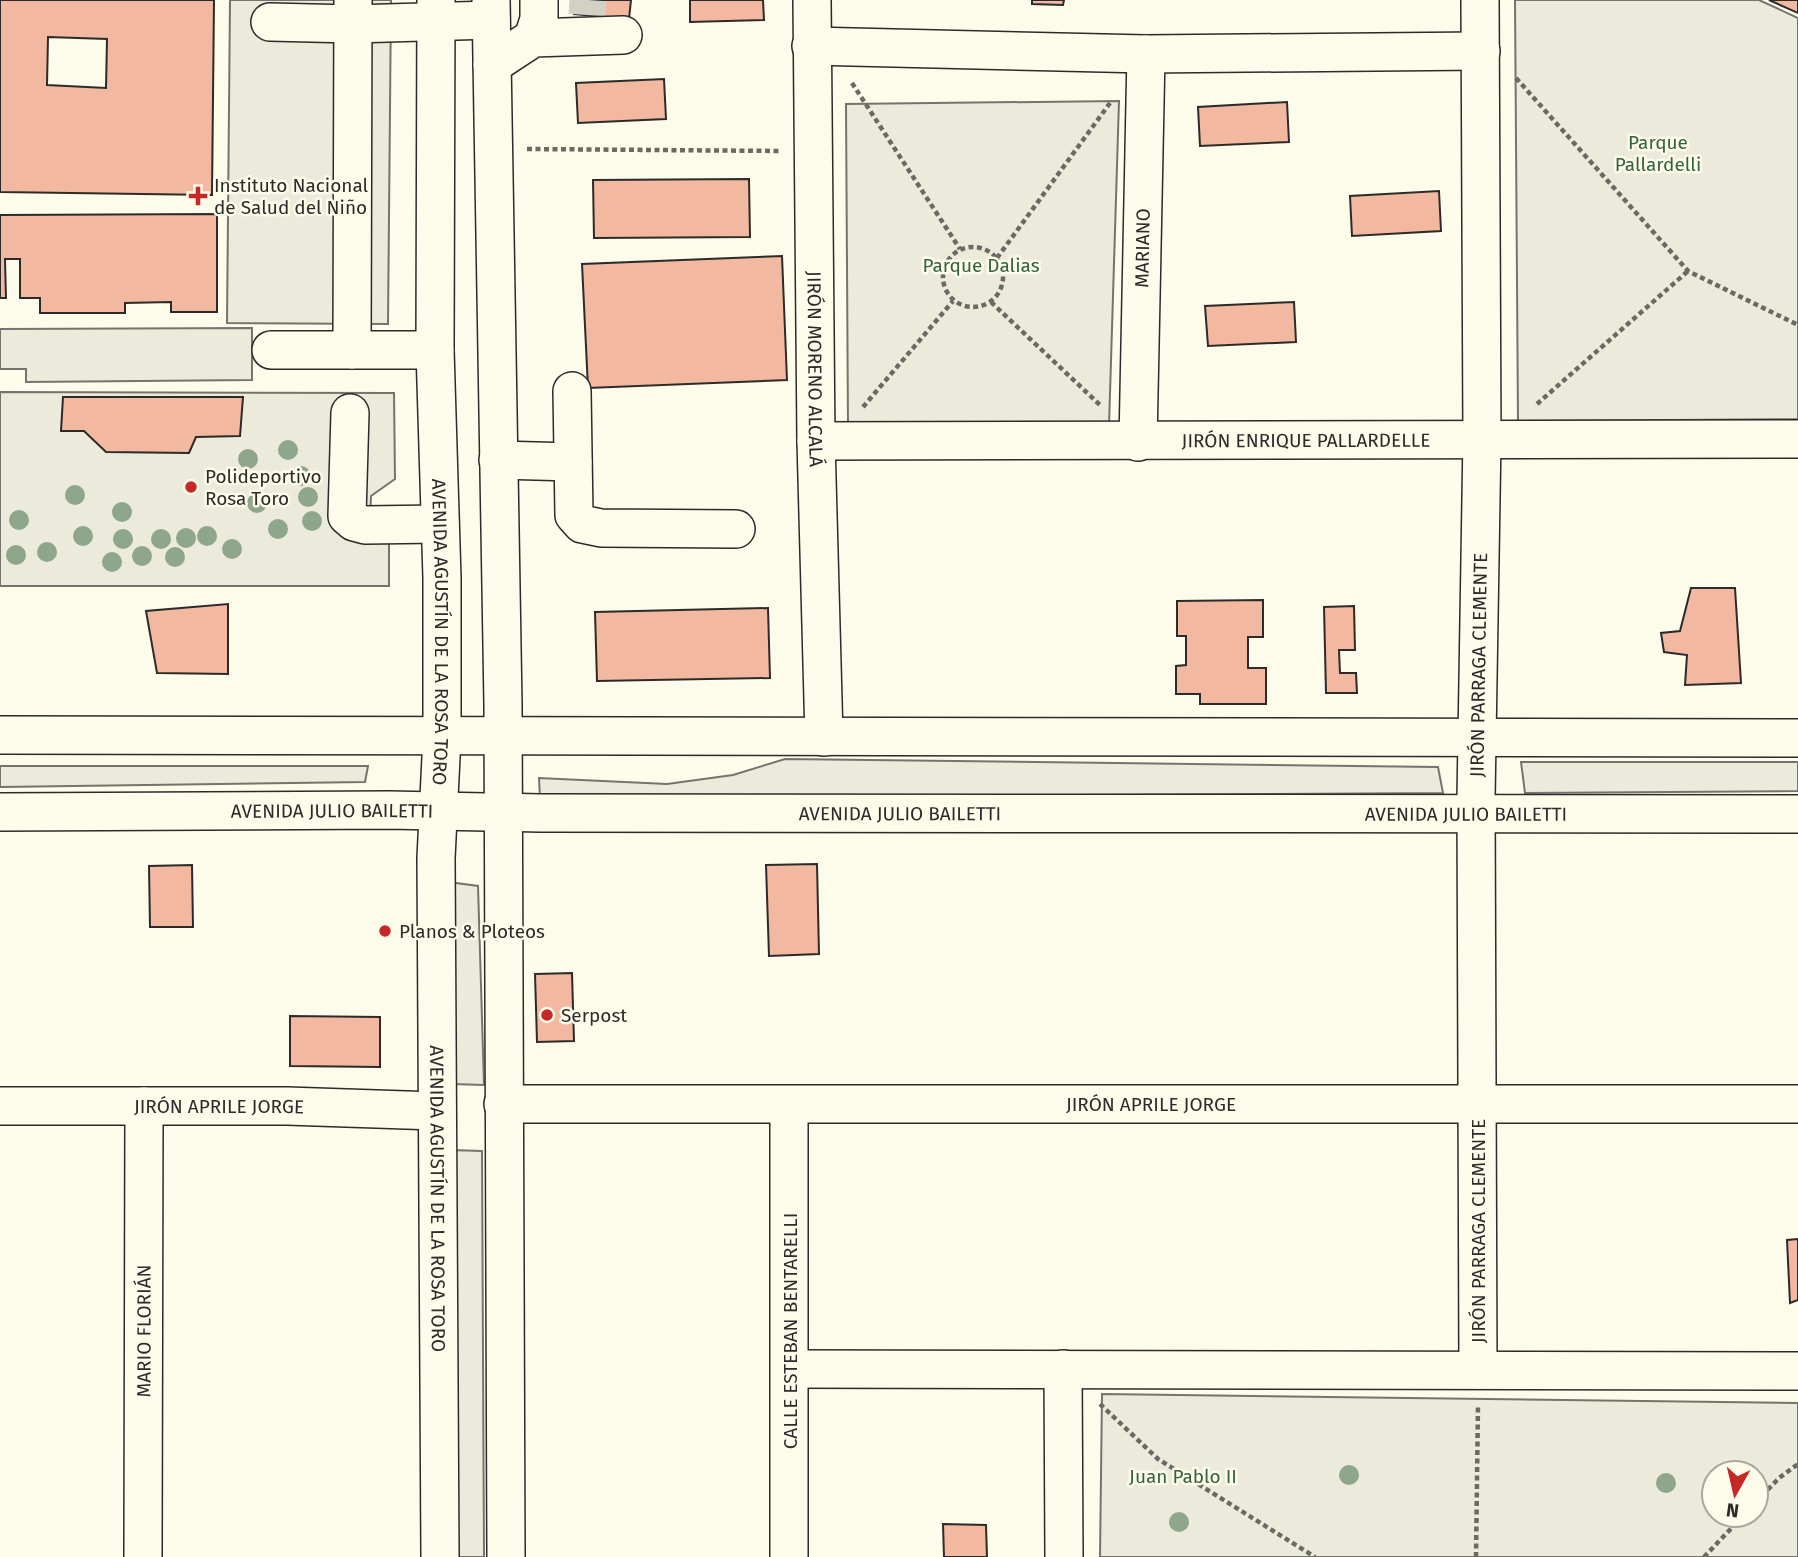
<svg xmlns="http://www.w3.org/2000/svg" width="1798" height="1557" font-family="'Fira Sans',sans-serif">
  <rect width="100%" height="100%" fill="#fdfbea"/>
  <path fill="#ecebdb" stroke="#74746e" stroke-width="2" fill-rule="evenodd" d="M1515,0H1759L1798,18V419L1518,421Z
    M1119,101L1109,426L848,427L846,104Z
    M0,392L394,393L395,479L371,496L370,521H389V586H0Z
    M785,759L1438,767L1443,793L540,798L539,778L667,784L733,775Z
    M1521,762H1798V791L1525,793Z
    M0,766H368L365,782L0,787Z
    M441,881L478,886L484,1085L452,1084Z
    M450,1150L482,1151L484,1557H453Z
    M1102,1394L1798,1403V1557H1100ZM1714,1473H1756V1515H1714Z"/>
  <path fill="#eceadb" stroke="#74746e" stroke-width="2" d="M230,0H391L388,324L227,323Z
    M252,328V380L26,382V369H0V329Z"/>
  <path fill="#f2b8a0" stroke="#2b2b2b" stroke-width="2" fill-rule="evenodd" d="M0,0H214L212,195L0,192ZM48,37L107,39L106,88L47,85Z
    M575,0H631L629,19L574,14Z
    M690,0H763L764,20L690,22Z
    M1032,0H1064L1063,5L1032,4Z
    M1769,0H1798V13Z
    M664,79L666,119L578,123L576,83Z
    M1287,102L1289,142L1200,146L1198,107Z
    M749,179L750,237L594,238L593,180Z
    M1439,191L1441,231L1352,236L1350,196Z
    M217,214V312H171V302L125,303V313H40V298H20V259H5L6,298H0V215Z
    M782,256L787,380L588,388L582,264Z
    M1294,302L1296,342L1208,346L1205,306Z
    M63,397H243L240,436L196,437L189,453L106,452L84,431H61Z
    M1691,588H1735L1741,683L1685,685L1687,655L1664,652L1661,633L1680,631Z
    M1263,600V637H1248V668H1266V704H1200V694H1176V666L1186,665V636H1177V601Z
    M228,604V674L157,673L146,611Z
    M1354,606L1355,650H1339L1340,673H1356L1357,693H1326L1324,607Z
    M768,608L770,678L597,681L595,612Z
    M817,864L819,954L769,956L766,865Z
    M192,865L193,927H150L149,866Z
    M572,973L574,1041L537,1042L535,974Z
    M290,1016L380,1017V1067L290,1066Z
    M1798,1239V1300L1790,1303L1787,1240Z
    M943,1524L986,1525L987,1557H944Z"/>
  <g fill="none" stroke-linecap="round" stroke-linejoin="round">
    <path stroke="#d3d1c4" stroke-width="37" stroke-dasharray="37 18" stroke-linecap="butt" d="M587,15L588,0"/>
    <defs>
      <g id="minor">
        <path id="s1" d="M436,0L435,350L442,578V737L436,858L440,1557"/>
        <path d="M491,0L503,705L506,1557"/>
        <path id="s2" d="M812,0L816,441L824,737"/>
        <path d="M270,22L353,24L491,20"/>
        <path d="M533,38L539,19V0"/>
        <path d="M811,46L1146,54L1481,51"/>
        <path d="M492,65L533,38L623,35"/>
        <path d="M271,350H435"/>
        <path d="M352,350L353,0"/>
        <path d="M572,391L574,515L582,524L601,528L736,529"/>
        <path d="M350,413L347,516L354,522L365,525L440,524"/>
        <path id="s3" d="M816,441L1798,439"/>
        <path id="s4" d="M1138,442L1146,54"/>
        <path d="M498,460L573,462"/>
        <path d="M0,735L1798,738"/>
        <path id="s5" d="M0,812L389,810L540,813L1798,814"/>
        <path id="s6" d="M503,1104H1798"/>
        <path id="s7" d="M0,1106H287L436,1111"/>
        <path d="M790,1369L1798,1371"/>
        <path d="M1063,1369L1064,1557"/>
        <path id="s8" d="M1478,1370L1476,799L1482,438L1480,0"/>
        <path id="s9" d="M143,1557L144,1106"/>
        <path d="M789,1557V1105"/>
      </g>
    </defs>
    <use href="#minor" stroke="#2b2b2b" stroke-width="40"/>
    <path stroke="#6a6964" stroke-width="4.5" stroke-dasharray="5 3.5" stroke-linecap="butt" d="M1516,78L1688,271L1798,325
      M852,83L960,249
      M527,149L781,151
      M943 277a30 30 0 1 1 60 0a30 30 0 1 1-60 0Z
      M997,258L1110,103
      M991,302L1100,405
      M1537,404L1688,271
      M863,407L953,301
      M1100,1404L1158,1459L1315,1557
      M1756,1502L1779,1478L1798,1464
      M1476,1557L1478,1404
      M1704,1557L1744,1515"/>
    <use href="#minor" stroke="#fdfbea" stroke-width="37"/>
  </g>
  <g fill="#8ea78a">
    <circle cx="288" cy="450" r="10"/>
    <circle cx="248" cy="459" r="10"/>
    <circle cx="301" cy="476" r="10"/>
    <circle cx="75" cy="495" r="10"/>
    <circle cx="308" cy="497" r="10"/>
    <circle cx="257" cy="503" r="10"/>
    <circle cx="122" cy="512" r="10"/>
    <circle cx="19" cy="520" r="10"/>
    <circle cx="312" cy="521" r="10"/>
    <circle cx="278" cy="529" r="10"/>
    <circle cx="83" cy="536" r="10"/>
    <circle cx="207" cy="536" r="10"/>
    <circle cx="186" cy="538" r="10"/>
    <circle cx="123" cy="539" r="10"/>
    <circle cx="161" cy="539" r="10"/>
    <circle cx="232" cy="549" r="10"/>
    <circle cx="47" cy="552" r="10"/>
    <circle cx="16" cy="555" r="10"/>
    <circle cx="142" cy="556" r="10"/>
    <circle cx="175" cy="557" r="10"/>
    <circle cx="112" cy="562" r="10"/>
    <circle cx="1349" cy="1475" r="10"/>
    <circle cx="1666" cy="1483" r="10"/>
    <circle cx="1179" cy="1522" r="10"/>
  </g>
  <g fill="#c62828" stroke="#fdfbea" stroke-width="2.5">
    <path d="M194.5 185.5h7v7h7v7h-7v7h-7v-7h-7v-7h7z"/>
    <circle cx="191" cy="487" r="7"/>
    <circle cx="385" cy="931" r="7"/>
    <circle cx="547" cy="1015" r="7"/>
  </g>
  <g text-anchor="middle" stroke-width="5" stroke-linejoin="round" paint-order="stroke">
    <g font-size="19" fill="#34623c" stroke="#fdfbea">
      <text x="1658" y="149">Parque<tspan x="1658" dy="22">Pallardelli</tspan></text>
      <text x="981" y="272">Parque Dalias</text>
      <text x="1183" y="1483">Juan Pablo II</text>
    </g>
    <g font-size="19" fill="#2b2b2b" stroke="#fdfbea" text-anchor="start">
      <text x="214" y="192">Instituto Nacional<tspan x="214" dy="22">de Salud del Niño</tspan></text>
      <text x="205" y="483">Polideportivo<tspan x="205" dy="22">Rosa Toro</tspan></text>
      <text x="399" y="938">Planos &amp; Ploteos</text>
      <text x="561" y="1022">Serpost</text>
    </g>
    <g font-size="19" fill="#2b2b2b" stroke="#fdfbea">
      <text dy="7" stroke="none"><textPath href="#s4" startOffset="194">MARIANO</textPath></text>
      <text dy="7" stroke="none"><textPath href="#s2" startOffset="369">JIRÓN MORENO ALCALÁ</textPath></text>
      <text dy="7" stroke="none"><textPath href="#s3" startOffset="490">JIRÓN ENRIQUE PALLARDELLE</textPath></text>
      <text dy="7" stroke="none"><textPath href="#s1" startOffset="632">AVENIDA AGUSTÍN DE LA ROSA TORO</textPath></text>
      <text dy="7" stroke="none"><textPath href="#s8" startOffset="705">JIRÓN PARRAGA CLEMENTE</textPath></text>
      <text dy="7" stroke="none"><textPath href="#s5" startOffset="332">AVENIDA JULIO BAILETTI</textPath></text>
      <text dy="7" stroke="none"><textPath href="#s5" startOffset="900">AVENIDA JULIO BAILETTI</textPath></text>
      <text dy="7" stroke="none"><textPath href="#s5" startOffset="1466">AVENIDA JULIO BAILETTI</textPath></text>
      <text dy="7" stroke="none"><textPath href="#s6" startOffset="648">JIRÓN APRILE JORGE</textPath></text>
      <text dy="7" stroke="none"><textPath href="#s7" startOffset="219">JIRÓN APRILE JORGE</textPath></text>
      <text dy="7" stroke="none"><textPath href="#s1" startOffset="1199">AVENIDA AGUSTÍN DE LA ROSA TORO</textPath></text>
      <text transform="translate(1478 1231) rotate(-90)" y="7">JIRÓN PARRAGA CLEMENTE</text>
      <text dy="7" stroke="none"><textPath href="#s9" startOffset="226">MARIO FLORIÁN</textPath></text>
      <text transform="translate(790 1331) rotate(-90)" y="7">CALLE ESTEBAN BENTARELLI</text>
    </g>
  </g>
  <g transform="translate(1735 1494) rotate(188)"><circle r="33" fill="#fdfbea" stroke="#a9a89e" stroke-width="2"/>
  <path d="M0-5L12 26L0 18L-12 26Z" fill="#c62828"/>
  <text y="-10" font-size="19" font-weight="bold" text-anchor="middle" fill="#2b2b2b">N</text>
  </g>
</svg>
